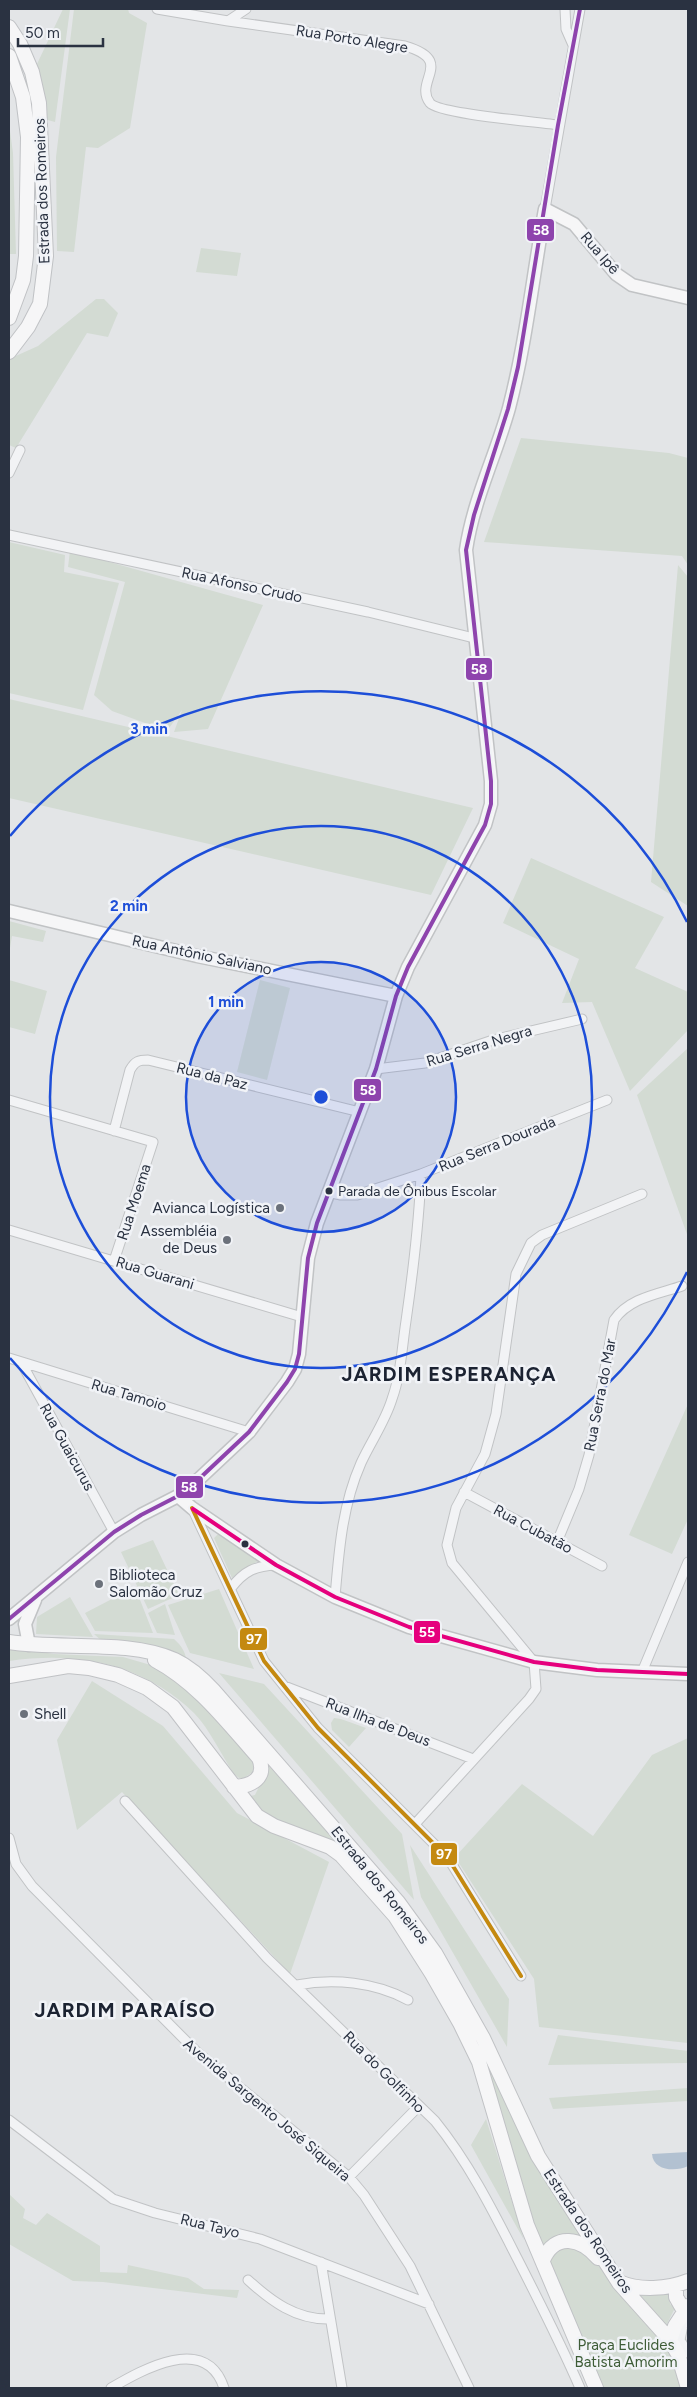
<svg xmlns="http://www.w3.org/2000/svg" width="697" height="2397" font-family="Figtree,sans-serif">
  <rect width="100%" height="100%" fill="#e3e5e7"/>
  <path fill="#d3dbd3" d="M63,9H70L55,122L44,119L37,64Z
    M74,9H128L129,13L147,23L130,128L98,148L86,147L74,252L57,251L56,157Z
    M9,124L13,153L16,254H9Z
    M201,248L241,253L237,276L196,272Z
    M96,299H104L118,313L108,337L87,333L16,448L9,445V359L38,346Z
    M521,438L669,453L688,458V565L682,556L484,542Z
    M9,542L65,555L64,572L119,583L83,710L9,693Z
    M70,551L263,605L208,729L174,732L182,710L167,731L112,711L94,695L125,582L68,567Z
    M678,565L688,577V906L651,882Z
    M9,699L473,808L431,895L9,798Z
    M531,858L664,917L635,968L688,992V1030L630,1091L592,1002L562,1003L579,959L503,923Z
    M9,921L46,931L43,942L12,936L9,954Z
    M9,980L47,991L35,1034L9,1027Z
    M260,980L290,988L267,1080L237,1072Z
    M688,1048V1237L637,1095Z
    M688,1404V1519L672,1554L629,1535Z
    M220,1532L258,1561L232,1578L214,1538Z
    M153,1540L179,1595L148,1609L121,1552Z
    M135,1587L153,1633L95,1631L85,1613Z
    M219,1589L254,1669L190,1653L168,1605Z
    M70,1597L93,1637L36,1634L37,1617Z
    M165,1604L175,1635L157,1633L148,1613Z
    M94,1634L174,1639C182,1646 186,1653 187,1664L103,1642Z
    M9,1647L54,1654L123,1657L161,1668L191,1689L253,1760V1772L244,1778H239L234,1774C222,1756 209,1728 194,1713C142,1663 78,1651 9,1661Z
    M219,1673L264,1684L402,1834L414,1900Z
    M92,1681L163,1726L237,1813L329,1862L290,1974L122,1792L77,1830L57,1740Z
    M334,1718L341,1719L366,1728L349,1747L332,1730L331,1723Z
    M688,1738V2043L539,2027L534,1979L455,1857L522,1784L593,1836L652,1755Z
    M269,1766L336,1842L334,1845L259,1811L246,1797L255,1795Z
    M410,1845L509,1999L507,2047L421,1897Z
    M558,2035L688,2051V2063L548,2065Z
    M486,2061L520,2133L586,2243L544,2248L524,2206Z
    M688,2088V2101L553,2109L549,2098Z
    M486,2119L524,2240L471,2145Z
    M9,2194L25,2209L23,2218L36,2225L47,2213L100,2246V2272L127,2273L128,2265L188,2278L204,2289L239,2290L237,2298L103,2282L73,2281L9,2244Z
    M576,2246L591,2256L676,2360L682,2388H601L590,2356L548,2257L558,2247Z
    M639,2293H669L670,2304L675,2308L666,2326Z"/>
  <path fill="#b2c1d1" d="M688,2152V2166C676,2172 653,2171 652,2154Z"/>
  <g fill="none" stroke-linecap="round" stroke-linejoin="round">
    <defs>
      <path id="street" d="M157,9L228,21L405,46C456,61 413,81 430,103C439,114 539,122 558,125
        M565,9L566,29L573,45
        M228,21L246,9
        M545,209L580,9
        M9,473L20,450
        M9,535L368,612L474,638
        M376,1069L425,1063L493,1040L582,1019
        M9,1100L153,1142L114,1261
        M114,1131L130,1070C135,1061 139,1060 148,1060L360,1112
        M327,1192L341,1195H357L369,1191L421,1174L607,1100
        M9,1230L302,1317
        M9,1358L249,1432
        M21,1362L114,1532
        M464,1492L602,1566
        M192,1508L264,1661L318,1728L448,1858L521,1976
        M557,1542L579,1489L589,1455L614,1320C629,1298 658,1294 682,1286
        M231,1588C244,1571 255,1566 276,1565
        M335,1597C339,1551 342,1506 361,1463C371,1441 385,1422 392,1399C401,1374 402,1347 406,1321C413,1272 419,1224 421,1174
        M642,1672L688,1562
        M284,1686L473,1759
        M125,1801L267,1958L435,2121C469,2163 493,2211 517,2258C539,2301 561,2344 580,2388
        M415,1824L529,1699L536,1689L534,1662L452,1563L447,1545L456,1508L485,1454L496,1414L516,1274L531,1243L542,1235L642,1194
        M9,1838L16,1864L32,1886L197,2052L349,2177L364,2195L410,2266L469,2388
        M297,1985C333,1978 375,1982 408,2000
        M9,2120L113,2199L155,2213L260,2239L429,2304
        M349,2177L418,2107
        M321,2262L342,2388
        M248,2280C271,2301 296,2320 330,2319
        M688,2320L683,2325L680,2340L688,2353
        M111,2388C142,2370 206,2333 224,2388"/>
      <path id="secondary" d="M9,911L197,956L396,996
        M178,1496L192,1508L276,1565L335,1597L409,1627L534,1662L597,1670L688,1674
        M9,1619L114,1532L141,1515L178,1496L200,1478L249,1432L287,1382L295,1369L299,1354L308,1258L317,1223L376,1069L396,996L408,967L485,825L491,804V781L466,550C473,501 496,455 509,408C526,343 533,275 545,209L574,224L616,274L632,285L688,298
        M29,1645L25,1624L35,1600"/>
      <path id="primary" d="M9,27L20,44L32,72L39,103L46,256L40,304L28,327L9,352
        M9,56L23,97L28,137L26,256L23,280L9,318
        M9,1642C60,1650 129,1639 175,1660C190,1667 203,1679 214,1691L398,1902L435,1953L483,2038L538,2156L619,2283L670,2340L678,2354L688,2388
        M155,1660C198,1683 227,1722 259,1758C267,1778 252,1786 234,1787
        M9,1676L68,1666L89,1668L118,1675L147,1688L173,1707L257,1816L274,1826L330,1847L341,1855L395,1916L432,1974L460,2023L479,2062L527,2225L596,2388
        M543,2260C555,2232 581,2238 598,2258
        M619,2282C639,2291 668,2289 688,2281
        M676,2286V2297L684,2311
        M670,2340L675,2326L688,2306"/>
    </defs>
    <use href="#street" stroke="#c1c3c5" stroke-width="11"/>
    <use href="#secondary" stroke="#c1c3c5" stroke-width="15"/>
    <use href="#primary" stroke="#c0c2c5" stroke-width="16"/>
    <use href="#street" stroke="#f2f3f5" stroke-width="9"/>
    <use href="#secondary" stroke="#f6f6f7" stroke-width="12"/>
    <use href="#primary" stroke="#f6f6f7" stroke-width="14"/>
    <defs>
      <path id="bus-1" d="M9,1619L114,1532L141,1515L178,1496L200,1478L249,1432L287,1382L295,1369L299,1354L308,1258L317,1223L376,1069L396,996L408,967L485,825L491,804V781L466,550L474,515L508,409L518,367L558,125L580,9"/>
      <path id="bus-2" d="M192,1508L264,1661L318,1728L448,1858L521,1976"/>
      <path id="bus-3" d="M193,1509L276,1565L335,1597L409,1627L534,1662L597,1670L688,1674"/>
    </defs>
    <use href="#bus-1" stroke="#f1f3f7" stroke-width="8"/>
    <use href="#bus-2" stroke="#f1f3f7" stroke-width="8"/>
    <use href="#bus-3" stroke="#f1f3f7" stroke-width="8"/>
    <use href="#bus-1" stroke="#8e44ad" stroke-width="4"/>
    <use href="#bus-2" stroke="#c48910" stroke-width="4"/>
    <use href="#bus-3" stroke="#e5007d" stroke-width="4"/>
  </g>
  <circle cx="321" cy="1097" r="135" fill="#1d4ed8" fill-opacity=".12"/>
  <g fill="none" stroke="#1d4ed8" stroke-width="2.5">
    <circle cx="321" cy="1097" r="135"/>
    <circle cx="321" cy="1097" r="271"/>
    <path d="M687 1272A406 406 0 0 1 10 1358M10 836A406 406 0 0 1 687 922"/>
  </g>
  <g fill="#2a3241" stroke="#f1f3f7" stroke-width="2">
    <circle cx="329" cy="1191" r="4.5"/>
    <circle cx="245" cy="1544" r="4.5"/>
  </g>
  <g fill="#6b717b" stroke="#f1f3f7" stroke-width="2">
    <circle cx="280" cy="1208" r="5"/>
    <circle cx="227" cy="1240" r="5"/>
    <circle cx="99" cy="1584" r="5"/>
    <circle cx="24" cy="1714" r="5"/>
  </g>
  <g text-anchor="middle" stroke-width="5" stroke-linejoin="round" paint-order="stroke">
    <g font-size="14" fill="#2a3241" stroke="#f1f3f7" text-anchor="start">
      <text x="338" y="1196">Parada de Ônibus Escolar</text>
    </g>
    <g font-size="15" fill="#2a3241" stroke="#f1f3f7">
      <text transform="translate(352 39) rotate(9)" y="5">Rua Porto Alegre</text>
      <text transform="translate(42 191) rotate(-92)" y="5">Estrada dos Romeiros</text>
      <text transform="translate(600 253) rotate(49)" y="5">Rua Ipê</text>
      <text transform="translate(242 585) rotate(12)" y="5">Rua Afonso Crudo</text>
      <text transform="translate(202 955) rotate(12)" y="5">Rua Antônio Salviano</text>
      <text transform="translate(479 1046) rotate(-17)" y="5">Rua Serra Negra</text>
      <text transform="translate(212 1076) rotate(14)" y="5">Rua da Paz</text>
      <text transform="translate(497 1144) rotate(-22)" y="5">Rua Serra Dourada</text>
      <text transform="translate(134 1202) rotate(-72)" y="5">Rua Moema</text>
      <text transform="translate(155 1273) rotate(17)" y="5">Rua Guarani</text>
      <text transform="translate(129 1395) rotate(17)" y="5">Rua Tamoio</text>
      <text transform="translate(600 1395) rotate(-79)" y="5">Rua Serra do Mar</text>
      <text transform="translate(67 1447) rotate(61)" y="5">Rua Guaicurus</text>
      <text transform="translate(533 1529) rotate(28)" y="5">Rua Cubatão</text>
      <text transform="translate(378 1722) rotate(21)" y="5">Rua Ilha de Deus</text>
      <text transform="translate(380 1885) rotate(51)" y="5">Estrada dos Romeiros</text>
      <text transform="translate(384 2072) rotate(45)" y="5">Rua do Golfinho</text>
      <text transform="translate(267 2110) rotate(40)" y="5">Avenida Sargento José Siqueira</text>
      <text transform="translate(210 2226) rotate(14)" y="5">Rua Tayo</text>
      <text transform="translate(588 2231) rotate(56)" y="5">Estrada dos Romeiros</text>
    </g>
    <g font-size="15" fill="#2a3241" stroke="#f1f3f7" text-anchor="end">
      <text x="270" y="1213">Avianca Logística</text>
      <text x="217" y="1236">Assembléia<tspan x="217" dy="17">de Deus</tspan></text>
      <text x="109" y="1580" text-anchor="start">Biblioteca<tspan x="109" dy="17">Salomão Cruz</tspan></text>
      <text x="34" y="1719" text-anchor="start">Shell</text>
    </g>
    <g font-size="15" fill="#3e5c37" stroke="#f1f3f7">
      <text x="626" y="2350">Praça Euclides<tspan x="626" dy="17">Batista Amorim</tspan></text>
    </g>
    <g font-size="20" font-weight="bold" letter-spacing="1" fill="#1c2332" stroke="#f1f3f7">
      <text x="449" y="1381">JARDIM ESPERANÇA</text>
      <text x="125" y="2017">JARDIM PARAÍSO</text>
    </g>
  </g>
  <circle cx="321" cy="1097" r="8" fill="#1d4ed8" stroke="#f1f3f7" stroke-width="2.5"/>
  <g font-size="15" text-anchor="middle" font-weight="bold" fill="#1d4ed8" stroke="#f1f3f7" stroke-width="5" stroke-linejoin="round" paint-order="stroke">
    <text x="149" y="734">3 min</text>
    <text x="129" y="911">2 min</text>
    <text x="226" y="1007">1 min</text>
  </g>
  <g stroke="#f1f3f7" stroke-width="2">
    <rect x="526" y="218" width="29" height="24" rx="5" fill="#8e44ad"/>
    <rect x="465" y="657" width="28" height="24" rx="5" fill="#8e44ad"/>
    <rect x="353" y="1078" width="29" height="24" rx="5" fill="#8e44ad"/>
    <rect x="175" y="1475" width="29" height="24" rx="5" fill="#8e44ad"/>
    <rect x="413" y="1620" width="28" height="24" rx="5" fill="#e5007d"/>
    <rect x="239" y="1627" width="29" height="24" rx="5" fill="#c48910"/>
    <rect x="430" y="1842" width="28" height="24" rx="5" fill="#c48910"/>
  </g>
  <g font-size="14" text-anchor="middle" font-weight="bold" fill="#fff">
    <text x="541" y="235">58</text>
    <text x="479" y="674">58</text>
    <text x="368" y="1095">58</text>
    <text x="189" y="1492">58</text>
    <text x="427" y="1637">55</text>
    <text x="254" y="1644">97</text>
    <text x="444" y="1859">97</text>
  </g>
  <rect width="697" height="2397" fill="none" stroke="#2a3241" stroke-width="20"/>
  <path d="M18 38v8h85v-8" fill="none" stroke="#2a3241" stroke-width="2.5"/>
  <text x="25" y="38" font-size="15" fill="#2a3241" stroke="#f1f3f7" stroke-width="4" paint-order="stroke">50 m</text>
</svg>
